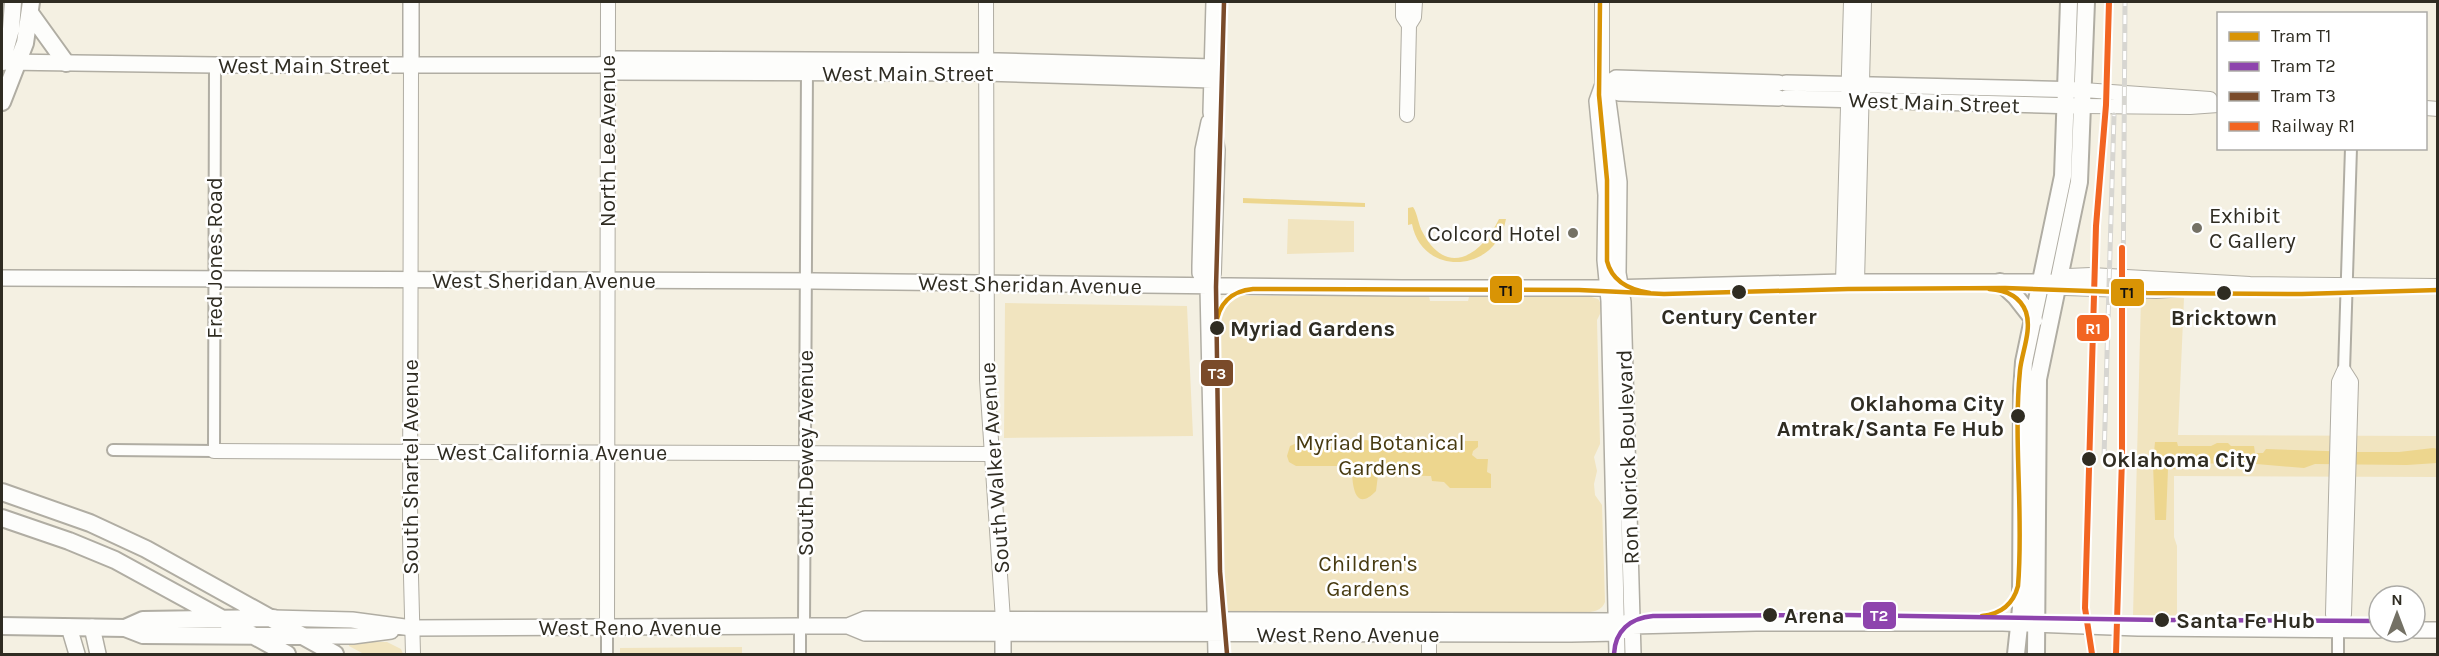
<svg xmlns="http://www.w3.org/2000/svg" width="2439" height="656" font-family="Karla,sans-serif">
  <rect width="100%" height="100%" fill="#f4f0e2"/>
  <path fill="#f1e4bf" d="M1288,219L1354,221V252L1287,254Z
    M1236,296H1429L1430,301H1468L1469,297L1588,296L1598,299C1604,306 1601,313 1597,320L1600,444L1594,457L1597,471L1594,484L1595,495L1602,505L1605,602C1602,609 1597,611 1590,612L1230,615L1226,612L1225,601L1219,325C1220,312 1221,299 1236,296Z
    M2141,298H2184L2178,435L2437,436V477L2174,476V537L2177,546V619L2133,616Z
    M1005,303L1187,306L1193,436L1004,438Z
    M349,642H387L401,649L403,654H364L349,646Z
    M742,647V654H620V648Z"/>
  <path fill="#edd68e" d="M1243,198L1365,203V207L1243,203Z
    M1413,207C1418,214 1418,225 1423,233C1448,279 1482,254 1499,219H1506C1496,274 1422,277 1412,224L1408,225V208Z
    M1366,440C1373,441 1378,445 1384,446C1396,448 1449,449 1456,444V450L1463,451V445L1459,444V441H1478V447L1473,451L1472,455L1477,459H1488L1487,472L1491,474V488H1450L1444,482L1432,481L1431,476L1378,475L1376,491C1353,515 1352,480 1352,466H1296L1289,462L1287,456L1290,446L1299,442L1315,443L1316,446L1322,443L1325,447H1330Z
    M2155,442H2177L2178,446H2211L2217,443H2228L2231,446H2254L2255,453H2263L2266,449L2357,452H2399L2433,448L2438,449L2437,463L2407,465L2315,464L2304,468L2245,463L2178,464L2176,469H2168L2166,520H2155L2153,463Z"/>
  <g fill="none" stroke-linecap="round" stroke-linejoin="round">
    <defs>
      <path id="minor" d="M2344,371L2351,148
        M113,450L214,451L215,65
        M800,626V654
        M804,626L807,68
        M607,627V654
        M2338,654V631"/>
      <path id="tertiary" d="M986,2L987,380L1003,620
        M1403,2V16L1409,25
        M411,65L410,538L413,654
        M1602,87V2
        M2083,90L2210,99
        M2083,106L2190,107L2218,105
        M2426,108L2438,109
        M1407,115L1409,25L1414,17L1415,2
        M1843,282L1851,2
        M1857,282L1864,2
        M2250,284L2156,291L2065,288L2058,282L2068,276L2091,275L2250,284L2438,286
        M214,451L992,454
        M607,627L608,2
        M2338,631L2344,614L2351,382L2344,371
        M2338,631L2333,614L2339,382L2344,371
        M1429,654V642L1435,626"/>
      <path id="secondary" d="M411,2V65
        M1214,2L1211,112L1217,150L1213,273L1208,287L1216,654
        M5,62L215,65H598L607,64L616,59L998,61L1213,67
        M607,64L615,72L985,73L1212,80
        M1786,83L2083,90
        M1602,87L1608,101L1619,182L1618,273L1623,302L1633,654
        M1602,87L1597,101L1606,195L1605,260L1609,301L1617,654
        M1602,87L1616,78L1779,83
        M1602,87L1619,93L1779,98
        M1786,98L2077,106
        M2,278L814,281L1402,288H1608L1843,282H2050
        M1208,287L1200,273V266L1203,150L1209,122
        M273,618L352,620L412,628L800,626H848L865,633L1571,634L1617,633L1632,626
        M1003,623V654
        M848,626L865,619L1617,621L1632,626L1756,623H2003L2138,628L2379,630
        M69,627L77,654
        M92,627L98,654
        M2415,630H2438
        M301,636H353L391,631"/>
      <path id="primary" d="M30,13L66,63
        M2,62L11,29L13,2
        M2,102L25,43L31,2
        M2000,282L2016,297L2034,320
        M2,492L90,523L146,549L335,654
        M2,518L69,541L115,560L287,654
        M2,626L125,628L143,635L301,636
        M125,628L143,620L273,618
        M2016,654L2021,608L2022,391L2024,362L2063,176L2069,2
        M2036,654L2038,379L2079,182L2086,2"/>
    </defs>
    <use href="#minor" stroke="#b0ada3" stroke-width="14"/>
    <use href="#tertiary" stroke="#b0ada3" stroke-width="16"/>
    <use href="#secondary" stroke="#b0ada3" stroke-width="18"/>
    <use href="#primary" stroke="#b0ada3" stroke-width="20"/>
    <use href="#minor" stroke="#fdfdfb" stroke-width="10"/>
    <use href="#tertiary" stroke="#fdfdfb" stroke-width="14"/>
    <use href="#secondary" stroke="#fdfdfb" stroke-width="15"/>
    <use href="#primary" stroke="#fdfdfb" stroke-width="16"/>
    <path stroke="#d7d6d1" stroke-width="1.5" d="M1982,616C2001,614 2013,605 2018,586C2024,515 2013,442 2020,370C2022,352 2032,330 2026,312C2020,296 2005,290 1989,289"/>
    <defs>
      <path id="rail" d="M2104,458L2114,115
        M2092,654L2085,608L2096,226L2106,105L2109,2
        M2116,654L2122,458L2125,2"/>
    </defs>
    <use href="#rail" stroke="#d7d6d1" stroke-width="5"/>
    <use href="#rail" stroke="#fff" stroke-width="3" stroke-dasharray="9" stroke-linecap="butt"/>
    <defs>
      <path id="rail-1" d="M2092,654L2085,608L2096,226L2106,105L2109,2
        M2116,654L2122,458V248"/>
    </defs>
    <use href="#rail-1" stroke="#fff" stroke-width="10"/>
    <use href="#rail-1" stroke="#f26522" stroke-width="6"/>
    <defs>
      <path id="tram-1" d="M1600,2L1599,95L1607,180V261C1612,282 1630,290 1650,293
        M1216,326C1218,304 1231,291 1253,289L1579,290L1664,294L1848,289L2005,288L2147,293L2302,294L2438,290
        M1982,616C2001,614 2013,605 2018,586C2024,515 2013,442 2020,370C2022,352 2032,330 2026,312C2020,296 2005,290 1989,289"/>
      <path id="tram-2" d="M1614,654C1615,631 1630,618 1653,616L1848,615L2162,620L2379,621"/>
      <path id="tram-3" d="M1224,2L1216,287L1220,571L1227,654"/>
    </defs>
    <use href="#tram-1" stroke="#fff" stroke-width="9"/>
    <use href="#tram-2" stroke="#fff" stroke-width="9"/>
    <use href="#tram-3" stroke="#fff" stroke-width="9"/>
    <use href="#tram-1" stroke="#d99405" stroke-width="4.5"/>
    <use href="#tram-2" stroke="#8e44ad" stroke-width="4.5"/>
    <use href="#tram-3" stroke="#7a4b2a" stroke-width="4.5"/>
  </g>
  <g fill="#747165" stroke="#fff" stroke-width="2">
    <circle cx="2197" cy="228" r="6"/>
    <circle cx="1573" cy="233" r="6"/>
  </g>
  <g fill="#2f2c22" stroke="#fff" stroke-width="2">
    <circle cx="1739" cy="292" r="8"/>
    <circle cx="2224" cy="293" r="8"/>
    <circle cx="1217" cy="328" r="8"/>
    <circle cx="2018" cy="416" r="8"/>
    <circle cx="2089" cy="459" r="8"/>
    <circle cx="1770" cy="615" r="8"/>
    <circle cx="2162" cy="620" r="8"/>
  </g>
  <g text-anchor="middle" stroke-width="5" stroke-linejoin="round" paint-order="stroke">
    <g font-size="22" fill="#2f2c22" stroke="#fff">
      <text x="304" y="73">West Main Street</text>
      <text x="908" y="81">West Main Street</text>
      <text transform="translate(1934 102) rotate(2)" y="8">West Main Street</text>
      <text transform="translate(607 141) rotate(-90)" y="8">North Lee Avenue</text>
      <text transform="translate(214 258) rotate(-90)" y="8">Fred Jones Road</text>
      <text x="544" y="288">West Sheridan Avenue</text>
      <text transform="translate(1030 284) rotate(1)" y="8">West Sheridan Avenue</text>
      <text x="552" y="460">West California Avenue</text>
      <text transform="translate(805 453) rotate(-90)" y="8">South Dewey Avenue</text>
      <text transform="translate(1627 457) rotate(-92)" y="8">Ron Norick Boulevard</text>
      <text transform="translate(410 467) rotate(-90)" y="8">South Shartel Avenue</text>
      <text transform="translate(994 468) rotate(-94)" y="8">South Walker Avenue</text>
      <text x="630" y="635">West Reno Avenue</text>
      <text x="1348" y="642">West Reno Avenue</text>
    </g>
    <g font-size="22" fill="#2f2c22" stroke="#fff" text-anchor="start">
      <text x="2209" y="223">Exhibit<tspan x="2209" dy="25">C Gallery</tspan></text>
      <text x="1561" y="241" text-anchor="end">Colcord Hotel</text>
    </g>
    <g font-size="22" font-weight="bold" fill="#2f2c22" stroke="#fff" text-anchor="start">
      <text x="1739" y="324" text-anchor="middle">Century Center</text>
      <text x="2224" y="325" text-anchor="middle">Bricktown</text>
      <text x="1230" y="336">Myriad Gardens</text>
      <text x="2004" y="411" text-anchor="end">Oklahoma City<tspan x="2004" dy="25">Amtrak/Santa Fe Hub</tspan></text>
      <text x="2102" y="467">Oklahoma City</text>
      <text x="1784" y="623">Arena</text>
      <text x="2176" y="628">Santa Fe Hub</text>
    </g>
    <g font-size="22" fill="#473a10" stroke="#fff">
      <text x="1380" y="450">Myriad Botanical<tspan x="1380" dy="25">Gardens</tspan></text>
      <text x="1368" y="571">Children's<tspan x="1368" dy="25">Gardens</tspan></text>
    </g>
  </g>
  <g stroke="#fff" stroke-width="2">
    <rect x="1489" y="275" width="34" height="29" rx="6" fill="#d99405"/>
    <rect x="2110" y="278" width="35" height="29" rx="6" fill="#d99405"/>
    <rect x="2076" y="314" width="34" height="28" rx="6" fill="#f26522"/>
    <rect x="1200" y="359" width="34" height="28" rx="6" fill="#7a4b2a"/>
    <rect x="1862" y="601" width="35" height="29" rx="6" fill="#8e44ad"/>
  </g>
  <g font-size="16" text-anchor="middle" font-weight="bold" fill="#fff">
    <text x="2093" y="334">R1</text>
    <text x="1217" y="379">T3</text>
    <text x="1879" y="621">T2</text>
  </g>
  <g font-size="16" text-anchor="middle" font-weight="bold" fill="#111">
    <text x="1506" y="296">T1</text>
    <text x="2127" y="298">T1</text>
  </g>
  <rect width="2439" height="656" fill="none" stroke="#2f2c22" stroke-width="6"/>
  <rect x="2217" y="12" width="210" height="138" fill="#ffffff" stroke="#acaba7" stroke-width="1.5"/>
  <rect x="2229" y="32" width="30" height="9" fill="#d99405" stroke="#acaba7" stroke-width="1.5"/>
  <text x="2271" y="42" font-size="18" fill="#2f2c22">Tram T1</text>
  <rect x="2229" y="62" width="30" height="9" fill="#8e44ad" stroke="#acaba7" stroke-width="1.5"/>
  <text x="2271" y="72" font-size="18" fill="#2f2c22">Tram T2</text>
  <rect x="2229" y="92" width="30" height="9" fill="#7a4b2a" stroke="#acaba7" stroke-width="1.5"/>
  <text x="2271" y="102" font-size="18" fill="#2f2c22">Tram T3</text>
  <rect x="2229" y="122" width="30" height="9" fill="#f26522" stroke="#acaba7" stroke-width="1.5"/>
  <text x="2271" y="132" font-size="18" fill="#2f2c22">Railway R1</text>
  <g transform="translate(2397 614)"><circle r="28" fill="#ffffff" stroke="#acaba7" stroke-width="1.5"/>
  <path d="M0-4.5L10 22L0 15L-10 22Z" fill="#747165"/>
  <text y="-9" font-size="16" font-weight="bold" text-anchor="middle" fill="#2f2c22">N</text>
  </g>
</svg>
